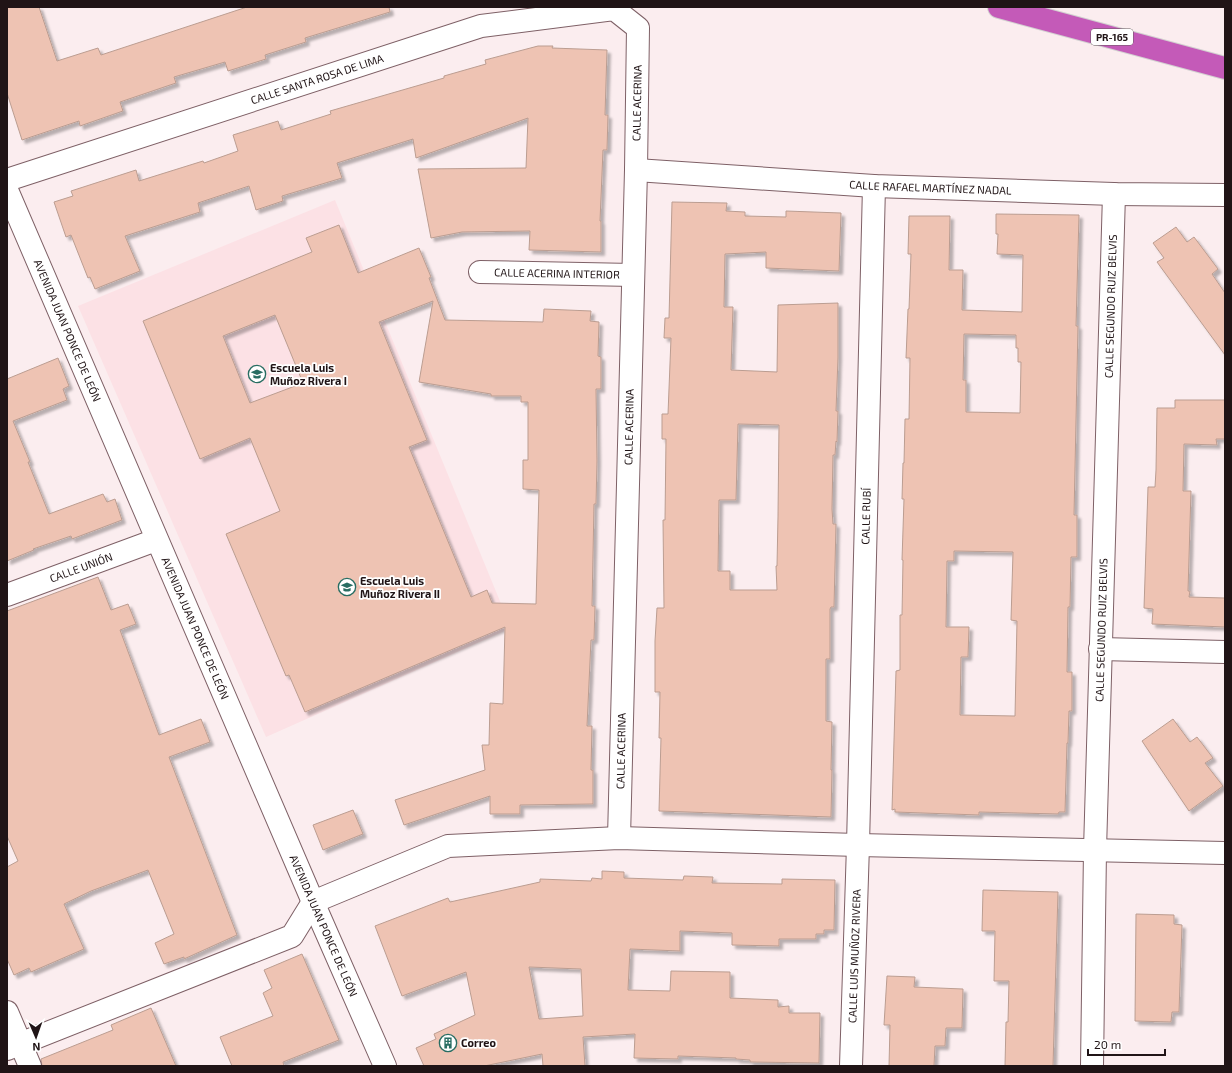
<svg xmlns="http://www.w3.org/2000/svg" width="1232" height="1073" font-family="'Exo 2',sans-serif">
  <defs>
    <filter id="shadow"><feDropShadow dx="3.5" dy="3.5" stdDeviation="1" flood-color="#0004"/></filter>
  </defs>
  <rect width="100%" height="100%" fill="#fbedef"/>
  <path fill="#fce1e5" d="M335,200L511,628L266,737L78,306Z"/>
  <path fill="#eec3b3" stroke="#bb9d91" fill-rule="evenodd" filter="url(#shadow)" d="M7,7H39L57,61L98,48L101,55L247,7H389L390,12L305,38L306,42L265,55L266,59L228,71L225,62L174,77L176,83L120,102L123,111L80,126L79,121L22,140L7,93Z
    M538,46H553L552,48L607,50L605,115H608L607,150H603L600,221H601V252L529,250L530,231L462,232L431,238L418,169L526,168L528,118L416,158L413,139L337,163L342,178L282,196L283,201L256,210L249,186L198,203L200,212L125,236L140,271L95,289L90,277L88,278L71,235L66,237L54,202L73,196L71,191L136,170L139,181L203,161L204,163L238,151L233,135L278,121L281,130L331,114L330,111L444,78V76L486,64L485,60Z
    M672,202L727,203L726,211L745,212V216L786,217V211L841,213L839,271L766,268V252L725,254L724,306V307H733L731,370L777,372L778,305L838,303V358L836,411H838L837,442L836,441L835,455H833L832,509L833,524H836L834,607H831L830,609V659H826V721L832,722L831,770H832L831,817L659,811L661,738H659L660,692H655V641L657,608H664L663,520H665L666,439H662V414H668L671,338H664L665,318H669ZM738,424L779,425L778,516L777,566H776L777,590H730V571H718L719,500H736Z
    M996,214L1079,215L1076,326H1078L1074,515H1077V557H1071L1070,607H1068L1067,672H1072V711H1069L1068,743H1067L1065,812H1059L1058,814L979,812V815L895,812V809L892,810L896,671L900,670V615H902L903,560H902L904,499H902L903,463H904L905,419H909L910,358H906L908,309H909L911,254H908L909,216H950L949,270H963L962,310L1022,312L1023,255L997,254L998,234H996ZM964,334L1016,335V348H1018V362H1021L1020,413L966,412V380H963ZM954,551L1013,552L1011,620L1017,621L1015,716L960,715L961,657H968L969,627H946L947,561H954Z
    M339,225L358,273L419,248L431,277L429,278L445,320L543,322L544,309L591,311L590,321L599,322L598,356L601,357V389H596L597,461L596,504H594L592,606H595L594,640H591L587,726H592L591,770H593V804L520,805V814H490V796L404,825L395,800L485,770L482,745H489L490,703L503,704L505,627L305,712L289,675L286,676L226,534L280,511L250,438L200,459L143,321L312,252L306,238ZM433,301L419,382L491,394V396H521V402H528V460H523V489L539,490L536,604L492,603L487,590L471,597L409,447L427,440L379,322ZM275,315L303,383L250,403L223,336Z
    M1176,227L1187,242L1194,237L1218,269L1212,274L1225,293V355L1157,262L1164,258L1153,243Z
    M58,358L69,386L63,389L67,400L13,421L30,462H28L49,514L103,494L107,502L115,499L122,520L72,539L71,536L33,549L34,550L7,561V379Z
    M1175,400H1225V439H1216L1217,445L1184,444L1183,491H1191L1188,591H1190L1189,597L1225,598V627L1152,624L1153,609L1144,608L1148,487H1155L1156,470L1157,408H1175Z
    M98,577L111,610L128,604L136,624L120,630L159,735L201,719L210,742L169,757L237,935L184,959V957L164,964L155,943L174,934L148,870L91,891L64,904L84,949L31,972L29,968L14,975L7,959V867L18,861L7,836V611Z
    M1173,719L1190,742L1197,737L1213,758L1205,763L1223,786L1189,811L1142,741Z
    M353,810L363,834L323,850L313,825Z
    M602,871L624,872V878L683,880L684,876L713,877L712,883L782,884V879L835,880L834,930H824V934H816V939H779V946L732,945V933L680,931V951L630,949L628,990L670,991L671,971L730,972V998L778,1000V1007L789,1006V1013H820L819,1063L750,1062V1060L736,1059V1058L678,1056V1059L634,1058L635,1034L583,1037L585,1066H543L542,1054L484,1066H424L416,1048L436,1039L434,1034L475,1015L466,972L402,996L375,926L448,898L450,902L540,882V879L591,881L592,878L602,879ZM529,967L581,969L583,1016L539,1019Z
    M983,890L1058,892L1053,1066H1005L1006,1022H1008L1009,981H994L995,931H982Z
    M1136,914L1174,915V924L1182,925L1179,1012H1172L1171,1022L1135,1021Z
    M302,954L339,1040L283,1062L284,1066H232L220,1037L273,1016L263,993L272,988L264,970Z
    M887,976L915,977L914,987L963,989L962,1028H946L945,1046H935L934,1066H889L890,1025H884Z
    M151,1008L176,1066H42L41,1059L113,1030L111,1025Z"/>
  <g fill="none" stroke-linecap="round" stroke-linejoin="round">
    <defs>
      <g id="street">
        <path id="s1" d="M636,170L874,186L1114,194L1225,195"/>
        <path id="s2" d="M7,180L481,26L614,9L638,28L636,170L619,838"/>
        <path id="s3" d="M480,272L633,275"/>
        <path id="s4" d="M7,595L156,540"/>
        <path d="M1100,649L1225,652"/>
        <path d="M7,1012L30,1066"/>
        <path d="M7,1049L292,936L313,902L448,846L619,838L858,845L1225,853"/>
        <path id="s5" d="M851,1066L858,845L874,186"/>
        <path id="s6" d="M1092,1066L1095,850L1114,194"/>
      </g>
      <g id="secondary">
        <path id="s7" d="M7,190L313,902L385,1066"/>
      </g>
      <path id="highway" d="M999,7L1225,68"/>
    </defs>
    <use href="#street" stroke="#7e6066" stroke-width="24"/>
    <use href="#secondary" stroke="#7e6066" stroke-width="24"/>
    <use href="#highway" stroke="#d2d0d0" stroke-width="24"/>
    <use href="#street" stroke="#fff" stroke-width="22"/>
    <use href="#secondary" stroke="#fff" stroke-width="22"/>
    <use href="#highway" stroke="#c45ab8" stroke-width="22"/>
  </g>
  <defs>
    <symbol id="school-ring" viewBox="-11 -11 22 22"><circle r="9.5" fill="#fff" stroke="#286d62" stroke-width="1.5"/><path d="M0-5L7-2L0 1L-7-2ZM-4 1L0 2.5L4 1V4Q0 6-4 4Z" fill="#286d62"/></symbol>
    <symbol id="building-ring" viewBox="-11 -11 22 22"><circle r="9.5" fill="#fff" stroke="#286d62" stroke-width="1.5"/><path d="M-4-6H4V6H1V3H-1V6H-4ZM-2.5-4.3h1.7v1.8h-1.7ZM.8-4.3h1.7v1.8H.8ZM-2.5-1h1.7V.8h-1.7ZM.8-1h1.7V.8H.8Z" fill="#286d62"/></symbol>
  </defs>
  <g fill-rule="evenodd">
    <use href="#school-ring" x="247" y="364" width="20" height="20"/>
    <use href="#school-ring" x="337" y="577" width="20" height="20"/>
    <use href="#building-ring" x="438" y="1033" width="20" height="20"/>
  </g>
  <g text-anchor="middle" stroke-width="3.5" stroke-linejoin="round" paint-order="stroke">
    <rect fill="#fff" stroke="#635a5c" stroke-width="1" x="1091" y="29" width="42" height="16" rx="3"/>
    <g font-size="10" font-weight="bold" fill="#201416">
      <text x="1112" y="41">PR-165</text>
    </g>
    <g font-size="11" fill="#201416" stroke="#fff">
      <text dy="4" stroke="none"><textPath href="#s2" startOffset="326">CALLE SANTA ROSA DE LIMA</textPath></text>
      <text transform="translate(637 103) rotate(-89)" y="4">CALLE ACERINA</text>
      <text dy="4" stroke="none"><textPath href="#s1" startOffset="295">CALLE RAFAEL MARTÍNEZ NADAL</textPath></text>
      <text dy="4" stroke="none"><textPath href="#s3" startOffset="77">CALLE ACERINA INTERIOR</textPath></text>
      <text dy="4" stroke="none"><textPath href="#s6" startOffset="760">CALLE SEGUNDO RUIZ BELVIS</textPath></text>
      <text dy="4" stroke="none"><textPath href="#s7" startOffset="153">AVENIDA JUAN PONCE DE LEÓN</textPath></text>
      <text transform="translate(629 427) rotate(-89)" y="4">CALLE ACERINA</text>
      <text dy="4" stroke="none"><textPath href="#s5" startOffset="550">CALLE RUBÍ</textPath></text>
      <text dy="4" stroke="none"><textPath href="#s4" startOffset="79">CALLE UNIÓN</textPath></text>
      <text dy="4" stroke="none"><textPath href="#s7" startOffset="477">AVENIDA JUAN PONCE DE LEÓN</textPath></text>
      <text dy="4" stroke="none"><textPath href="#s6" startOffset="436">CALLE SEGUNDO RUIZ BELVIS</textPath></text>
      <text transform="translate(621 751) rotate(-89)" y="4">CALLE ACERINA</text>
      <text dy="4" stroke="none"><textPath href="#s7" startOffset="801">AVENIDA JUAN PONCE DE LEÓN</textPath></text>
      <text dy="4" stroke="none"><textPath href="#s5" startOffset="110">CALLE LUIS MUÑOZ RIVERA</textPath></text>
    </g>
    <g font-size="11" font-weight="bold" fill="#201416" stroke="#fff" text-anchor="start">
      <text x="270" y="372">Escuela Luis<tspan x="270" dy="13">Muñoz Rivera I</tspan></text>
      <text x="360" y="585">Escuela Luis<tspan x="360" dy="13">Muñoz Rivera II</tspan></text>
      <text x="461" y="1047">Correo</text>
    </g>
  </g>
  <rect width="1232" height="1073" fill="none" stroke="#201416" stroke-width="16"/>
  <g transform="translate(36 1037) rotate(178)" stroke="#ffffff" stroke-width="3" paint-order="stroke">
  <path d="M0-3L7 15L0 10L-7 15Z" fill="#201416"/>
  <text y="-6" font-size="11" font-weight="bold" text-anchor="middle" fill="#201416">N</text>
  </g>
  <path d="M1088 1049v6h77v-6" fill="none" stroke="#201416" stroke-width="2"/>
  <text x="1094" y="1049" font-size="12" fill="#201416" stroke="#ffffff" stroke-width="3" paint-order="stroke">20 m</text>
</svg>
